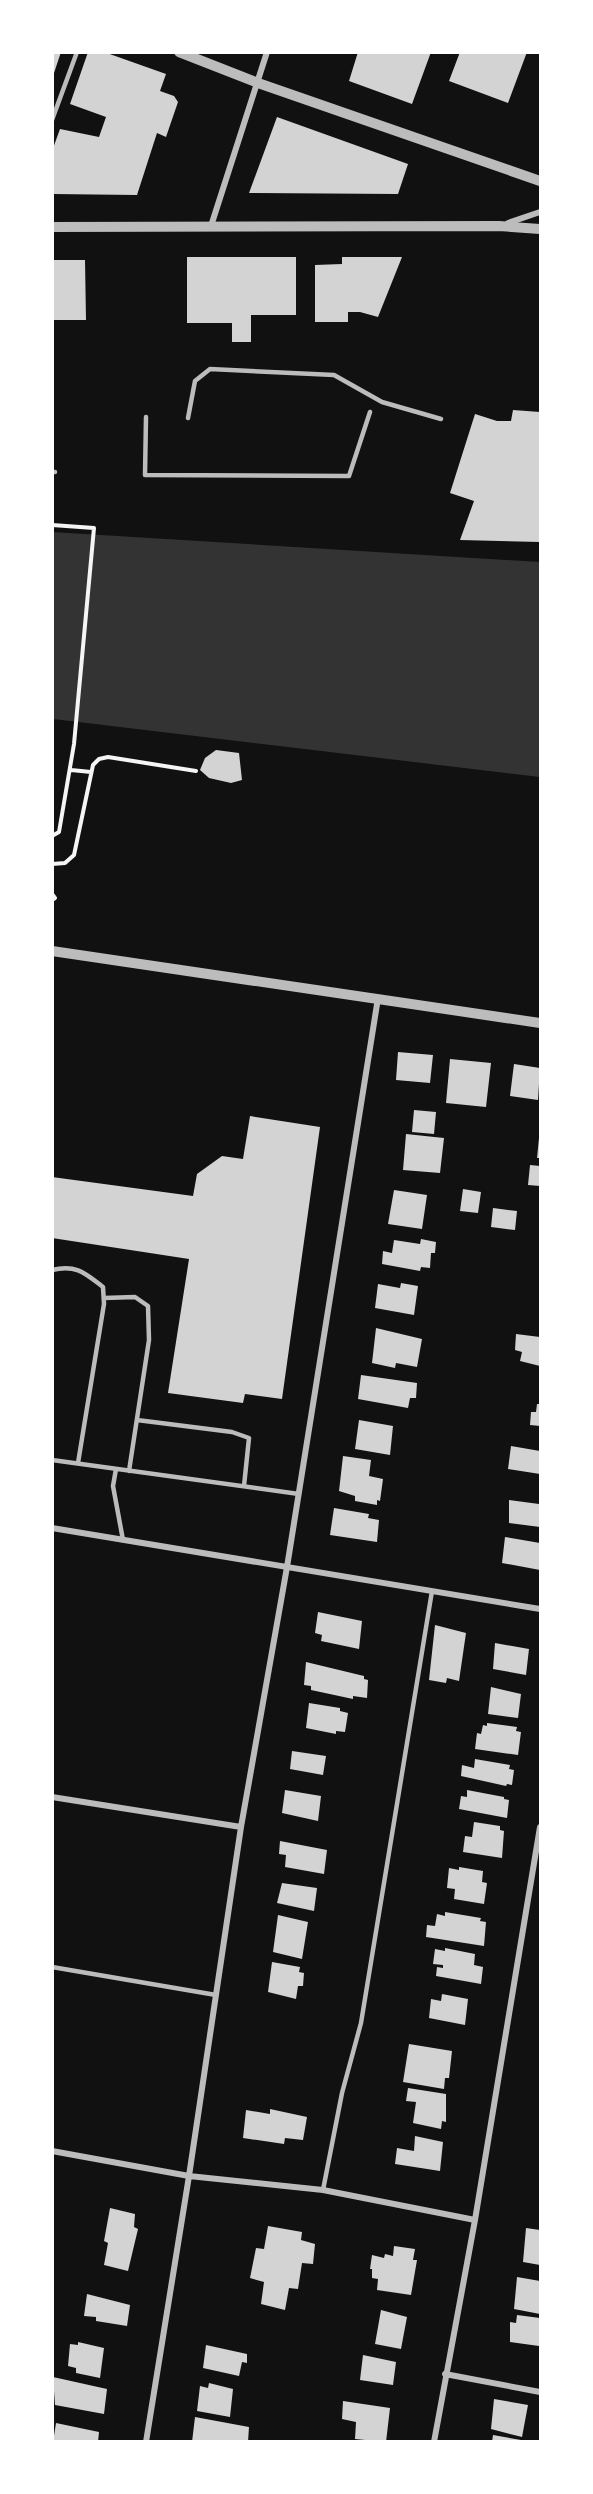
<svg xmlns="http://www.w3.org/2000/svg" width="593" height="2494" font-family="Helvetica,sans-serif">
  <rect width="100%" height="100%" fill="#111"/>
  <path fill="#333" d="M52,532L540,562V777L53,719Z"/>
  <path fill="#d3d3d3" d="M52,52H61L53,76H52Z
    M88,52H104L166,74L160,91L174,96L178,102L166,137L157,133L137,195L52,194V151L60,129L99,137L106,117L70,104Z
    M358,52H431L412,104L349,81Z
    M460,52H527L508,103L449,81Z
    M277,117L408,164L398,194L249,193Z
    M187,257H296V315H251V342H232V323H187Z
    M342,257H402L378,317L360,312H348V322H315V265L342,264Z
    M52,260H85L86,320H52Z
    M513,410L540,412V542L460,540L474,501L450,493L475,414L497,421H511Z
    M216,750L239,753L242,780L231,783L209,778L200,770L205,758Z
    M398,1052L433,1055L430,1083L396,1080Z
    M450,1059L491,1063L486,1107L446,1103Z
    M514,1064L540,1068L538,1100L510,1096Z
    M414,1110L436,1112L434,1134L412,1132Z
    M250,1116L320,1127L282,1399L245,1394L243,1403L168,1393L189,1259L52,1238V1177L193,1196L197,1174L222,1156L243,1159Z
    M406,1134L444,1138L440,1173L403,1170Z
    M539,1138H540V1158H537Z
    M530,1165L540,1166V1186L528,1185Z
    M463,1189L481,1192L478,1213L460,1211Z
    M394,1190L427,1195L422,1229L388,1224Z
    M493,1208L517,1211L515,1230L491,1227Z
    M421,1239L436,1242L435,1253H431L430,1268L421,1267L420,1271L382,1264L383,1251L392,1253L394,1240L420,1244Z
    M401,1283L418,1286L414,1315L375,1308L378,1284L400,1288Z
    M376,1328L422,1339L417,1367L396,1363L395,1368L372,1363Z
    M516,1334L540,1337V1366L520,1361L522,1352L515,1350Z
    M361,1375L417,1383L416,1398H410L408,1408L358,1399Z
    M537,1404H540V1426L530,1425L531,1412H536Z
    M359,1420L393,1426L390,1455L355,1449Z
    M511,1446L540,1451V1474L508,1469Z
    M343,1456L371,1460L369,1476L383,1479L380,1501L377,1500V1505L355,1501V1496L339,1491Z
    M509,1500L539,1504L540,1527L509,1523Z
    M334,1508L369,1514L368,1518L379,1520L377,1542L330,1535Z
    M505,1537L540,1543V1570L502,1563Z
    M318,1612L362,1621L359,1649L321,1641L322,1635L315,1633Z
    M435,1625L466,1633L459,1681L447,1678L446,1683L429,1680Z
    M495,1643L529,1649L526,1675L493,1669Z
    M306,1662L364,1676V1679L368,1680L367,1698L353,1696V1699L311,1690V1686L304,1685Z
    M491,1687L521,1694L518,1718L488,1714Z
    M309,1703L340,1708V1711L348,1713L345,1732L336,1731V1734L306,1728Z
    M487,1723L517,1727L516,1731L521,1732L518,1755L475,1749L477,1733L481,1734L483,1725L487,1726Z
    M292,1751L326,1756L323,1775L290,1769Z
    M475,1759L510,1765L509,1769L514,1770L512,1785L507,1784L506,1786L461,1776L462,1765L474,1768Z
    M285,1790L321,1796L318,1821L282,1813Z
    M467,1790L504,1797V1799L509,1800L507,1818L459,1809L461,1796L467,1797Z
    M474,1822L500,1826V1830L504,1831L502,1858L463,1852L465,1836L472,1837Z
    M280,1841L327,1850L324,1874L285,1867L286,1855L279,1854Z
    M459,1867L483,1871L482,1882L487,1883L484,1904L454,1899L455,1889L447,1888L449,1868L459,1870Z
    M282,1883L317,1888L314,1911L277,1903Z
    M445,1912L481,1918L480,1921L486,1922L484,1946L426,1937L427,1925L435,1926L437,1914L445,1916Z
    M278,1915L308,1922L302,1959L273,1952Z
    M445,1948L475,1954L474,1965L483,1967L481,1984L436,1976L437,1967L443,1968V1965L433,1964L435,1949L445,1951Z
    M272,1962L300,1967L299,1972L304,1973L303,1986H298L296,1999L268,1992Z
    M442,1994L468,1999L465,2025L429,2018L431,1999L441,2001Z
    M409,2044L452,2051L449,2078H445L444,2089L403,2082Z
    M408,2088L446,2094V2122L442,2121L441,2129L413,2123L416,2102L406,2101Z
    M270,2109L307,2117L303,2140L285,2138L284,2144L243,2138L246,2110L270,2114Z
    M415,2136L443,2142L440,2171L395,2164L397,2148L414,2151Z
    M110,2208L135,2214L134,2227L138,2229L128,2271L104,2265L108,2243L104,2241Z
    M268,2226L302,2232L301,2240L315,2244L313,2264L302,2263L298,2289L289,2288L285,2310L261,2304L264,2282L250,2278L256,2248L264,2249Z
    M526,2228L540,2230V2265L523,2262Z
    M394,2246L415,2249L413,2260H417L411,2295L377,2290L378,2279L372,2278V2269H370L372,2255L384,2258L385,2254L393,2256Z
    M517,2277L540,2281V2314L514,2309Z
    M87,2294L130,2305L127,2326L96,2321V2317L84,2316Z
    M381,2310L407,2317L401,2349L375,2344Z
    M517,2315L540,2318L539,2346L510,2342V2322L516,2323Z
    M78,2342L104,2348L100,2378L76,2373V2368L68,2366L70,2344L78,2345Z
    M206,2345L247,2354V2363L242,2362L239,2376L203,2368Z
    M363,2355L396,2362L393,2385L360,2380Z
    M53,2377L107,2389L104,2414L55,2405Z
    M209,2383L233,2389L230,2417L197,2411L200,2386L208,2388Z
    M494,2399L528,2405L522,2437L491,2429Z
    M343,2401L390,2408L386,2442L355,2439L356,2422L342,2419Z
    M195,2417L249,2427L248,2442H192Z
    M56,2423L99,2432L98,2442H53Z
    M493,2435L521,2440V2442H492Z"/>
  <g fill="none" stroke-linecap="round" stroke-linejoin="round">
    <path stroke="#f5f5f5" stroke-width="4" d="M52,525L94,528L74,744L59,832L52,836
      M71,770L91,772
      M52,864L65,863L74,855L93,765L99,759L108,757L196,771
      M52,894L55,898L52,900"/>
    <path stroke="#bcbcbc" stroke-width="4.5" d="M52,120L77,52
      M146,417L145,475L349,476L370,412
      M188,418L195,381L210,369L334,375L382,402L441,419
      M52,472H55
      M52,1270C76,1264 85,1273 103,1287L104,1304L78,1463
      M104,1298L135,1297L148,1306L149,1340L129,1471
      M137,1420L232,1432L249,1438L244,1486
      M52,1460L299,1494
      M116,1469L113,1486L123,1540
      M52,1967L216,1995
      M323,2190L342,2093L361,2023L432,1591"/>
    <path stroke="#bcbcbc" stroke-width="6" d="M508,223L540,212
      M211,226L267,52
      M52,1528L540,1609
      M52,1797L241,1827
      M52,2151L189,2176L323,2190L475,2220
      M445,2374L540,2392
      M146,2442L189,2176L241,1827L287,1567L378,998
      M434,2442L475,2220L540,1827"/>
    <path stroke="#bcbcbc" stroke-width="10" d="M179,52L258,83L540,181
      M52,227L499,226L540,229
      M52,951L540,1023"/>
  </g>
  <rect width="593" height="2494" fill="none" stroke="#ffffff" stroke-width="108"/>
</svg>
